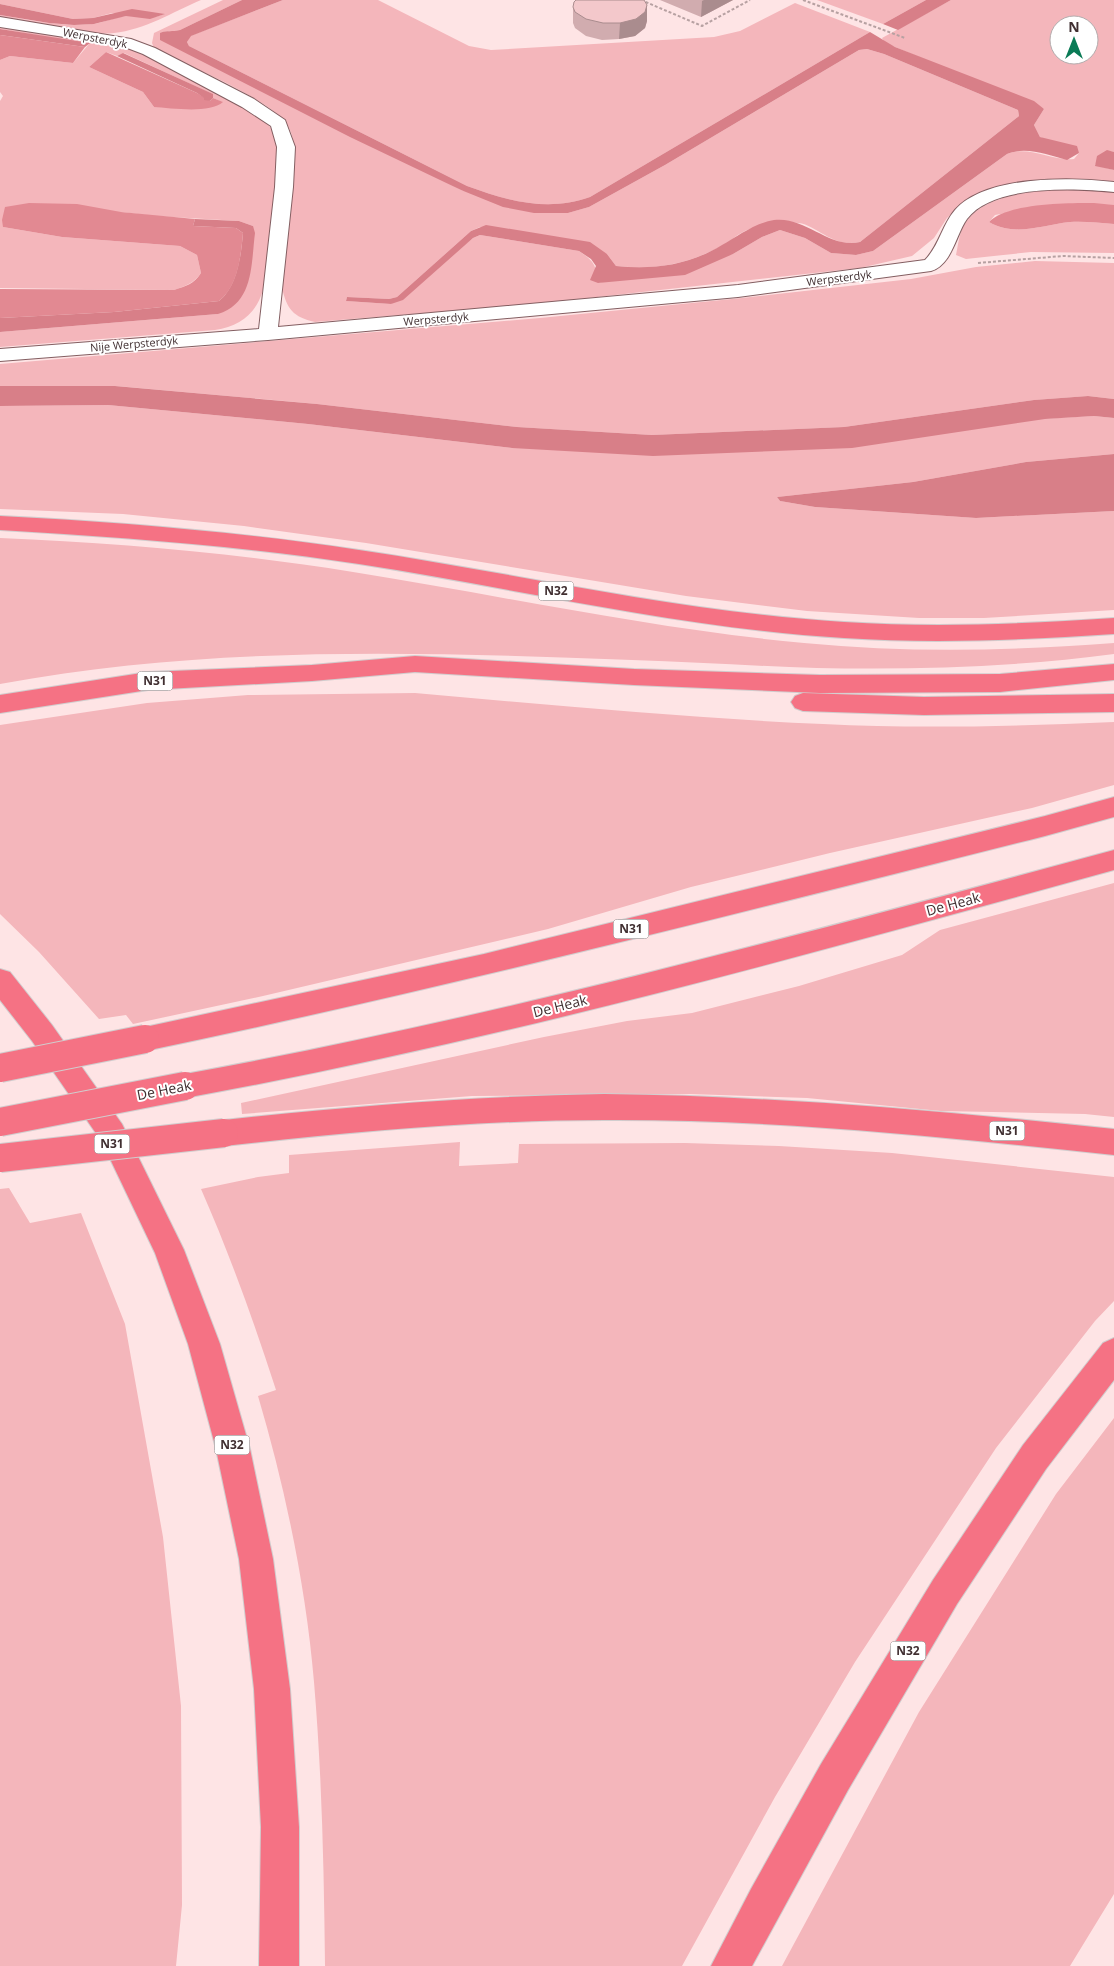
<svg xmlns="http://www.w3.org/2000/svg" width="1114" height="1966" font-family="'Open Sans',sans-serif">
  <rect width="100%" height="100%" fill="#fee4e5"/>
  <path fill="#f4b6bb" fill-rule="evenodd" d="M0,0H201C173,12 144,30 114,33C85,36 43,25 13,21L0,19V15C30,20 61,27 92,24C104,23 114,17 126,16C141,15 148,21 164,14L112,13L93,18L73,19L0,4Z
    M223,0H242L180,30C173,32 167,30 161,33L461,190L568,213L589,207L665,165L859,50L867,49L884,54L1018,110L1019,116L860,242C830,249 814,220 792,223C779,225 762,225 750,229C739,232 730,242 720,247C684,265 656,270 616,266L607,254L480,227L471,231L397,297L389,299L347,297L346,301L391,304L473,238L480,235L579,251C595,262 596,265 598,283L733,254L762,237L780,230L805,238L831,253L856,255L873,251L1007,154C1029,145 1051,161 1074,159L1079,153L1040,137L1034,125L1044,109L895,47L885,43L882,38L951,0H1114V152L1107,151L1095,165L1114,170V183L1085,179H1062L1008,185L960,207L947,218L934,238L912,256L860,268L534,304L315,322C293,317 287,309 282,288L295,152C294,143 292,131 286,123C267,98 189,66 159,51L154,48L152,43L154,33ZM1059,25H1089V55H1059Z
    M283,0H378L469,46L491,50L714,37L740,31L795,3L870,32L590,197C548,212 508,201 467,186L189,46L187,42L190,36Z
    M817,0H926L883,24Z
    M0,25L130,49L150,57L260,116C271,127 279,136 280,152L263,290C256,314 240,326 215,330L0,347V332L218,314L253,226L239,221L155,216L121,212L3,227L62,237L180,246L197,255L201,273C194,283 186,286 174,290L0,288V101L3,96L0,92V60L10,56L73,63L89,44L0,29ZM106,52L117,56L124,53L212,94L213,98L222,102L154,107L143,92L89,67Z
    M1080,188L1114,192V205L1055,204L995,215L989,222C1015,237 1042,225 1070,222C1084,221 1100,223 1114,224V253L1031,252L966,259L956,255C958,246 959,233 964,225C983,191 1046,190 1080,188Z
    M1035,261L1114,263V399L1088,396L1034,400L844,427L652,435L517,427L317,404L116,386H0V364L540,318L742,298L911,279L976,267Z
    M108,405L308,424L512,448L1094,416L1114,418V454L1026,462L913,482L777,497L780,501L815,507L976,518L1114,511V610L984,618H919L807,611L686,596L366,543L244,526L123,514L0,509V406Z
    M0,538C118,543 236,553 353,572C504,596 653,629 804,643C908,653 1011,651 1114,643V654C1016,667 916,670 817,668C755,666 694,662 632,660C419,652 211,645 0,684Z
    M415,693C551,705 686,718 823,724C919,729 1017,726 1114,722V785L1032,808L830,853L691,887L548,929L263,996L133,1024L126,1015L99,1019L39,952L0,914V725L147,703L248,695Z
    M1114,883V1117L1085,1114L941,1111L807,1098L690,1094L472,1096L242,1114L241,1103L544,1037L627,1021L692,1013L799,986L902,955L940,930Z
    M460,1142L459,1166L518,1163L519,1144L685,1143L779,1146L892,1153L1114,1177V1301L1095,1321L996,1448L855,1662L775,1797L682,1966H325C324,1871 322,1776 314,1682C306,1587 285,1487 258,1396L276,1390C254,1322 230,1255 201,1189L258,1177L289,1173V1155Z
    M9,1188L30,1223L81,1213L125,1324L163,1537L181,1706L182,1905L176,1966H0V1189Z
    M1114,1418V1894L1070,1966H782L919,1712L1056,1494Z"/>
  <path fill="#e28992" d="M0,35L85,47L73,63L10,56L0,60Z
    M106,52L197,93L210,101L213,98L223,102C210,114 171,108 154,107L143,92L89,67Z
    M29,203L77,204L121,212L195,219L193,226L236,228L243,233C241,255 238,286 219,301L114,312L0,318V289L174,290C186,286 194,284 201,273L197,255L180,246L62,237L3,227L2,220L5,207Z
    M1094,203L1114,205V224C1100,223 1084,221 1070,222C1042,225 1015,237 989,222C1007,203 1068,203 1094,203Z"/>
  <path fill="#d87f88" d="M242,0H283L191,36L187,42L189,46L467,186C508,201 548,212 590,197L870,32L895,47L1034,101L1044,109L1034,125L1040,137L1077,146L1079,153L1067,160C1048,155 1026,146 1007,154L873,251L856,255L831,253L805,238L780,230L762,237L733,254L685,275L598,283L590,280L596,266L591,259L579,251L480,235L473,238L403,300L391,304L346,301L347,297L389,299L397,297L471,231L486,225L590,242L607,254L616,266C654,270 689,265 722,245C738,236 755,223 774,220C806,216 829,249 860,242L1019,116L1018,110L884,54L867,49L859,50L665,165L589,207L568,213H534L503,207L461,190L350,137L160,40V33C167,30 172,32 180,30Z
    M926,0H951L898,30L883,24Z
    M0,4L73,19L93,18L132,9L165,14L150,19L126,16L94,24L74,25L49,23L0,15Z
    M0,29L90,43L85,47L0,35Z
    M123,53L213,94V98L210,101L204,100V98L197,93L117,56Z
    M1107,150L1114,152V170L1095,166L1097,156Z
    M195,219L239,221L253,226L255,233C251,264 254,303 218,314L0,332V318L114,312L219,301C238,286 241,255 243,233L236,228L193,226Z
    M0,386H115L317,404L517,427L652,435L844,427L1034,400L1088,396L1114,399V418L1094,416L1045,419L852,448L653,456L512,448L308,424L108,405L0,406Z
    M1114,454V511L976,518L815,507L780,501L777,497L913,482L1026,462Z"/>
  <g fill="none" stroke-linecap="round" stroke-linejoin="round">
    <defs>
      <path id="lane" d="M0,17L131,39L155,48L254,99L285,120L295,147L293,187L278,327L738,285L925,260C939,246 942,225 955,210C986,175 1071,177 1114,182V192C1076,188 993,184 967,219C956,234 952,265 931,271L738,297L268,340L0,361V349L259,329L275,187L277,147L271,126L242,107L143,54L122,46L0,27Z"/>
      <path id="highway" d="M0,516C120,522 240,532 359,550C520,574 680,612 844,622C934,628 1024,624 1114,618V634C1024,640 934,644 844,638C680,628 520,589 359,564C240,546 120,537 0,530Z
        M415,656L634,669L820,675L1000,674L1114,664V680L1000,692L820,693L634,685L415,672L312,681L148,690L0,713V695L148,672L312,665Z
        M803,693L924,697L1114,694V712L924,715L803,711L795,708L791,702L795,696Z
        M1114,797V817L1045,836C746,911 447,988 145,1051L135,1047L131,1039L135,1031L145,1027L484,954L1045,816Z
        M1114,850V870C806,955 499,1041 185,1098L175,1095L171,1086L175,1077L185,1074C499,1017 806,933 1114,850Z
        M0,969L10,972L52,1025L122,1124L184,1250L220,1344L250,1449L273,1559L290,1689L299,1827V1966H259L261,1827L254,1689L239,1559L216,1449L188,1344L155,1253L102,1142L32,1041L0,1000Z
        M604,1094C775,1096 944,1111 1114,1129V1155C944,1137 775,1119 604,1120C477,1120 350,1132 224,1146L214,1142L209,1133L214,1124L224,1120C350,1106 477,1096 604,1094Z
        M1114,1338V1380L1046,1469L957,1604L848,1790L752,1966H711L751,1889L821,1764L933,1580L1023,1445L1103,1343Z"/>
    </defs>
    <use href="#lane" stroke="#835e61" stroke-width="2"/>
    <use href="#highway" stroke="#d1cdce" stroke-width="2"/>
    <path stroke="#b7a1a2" stroke-width="2" stroke-dasharray="3 2" stroke-linecap="butt" d="M641,0L702,26L750,0
      M803,0L905,38
      M978,263L1063,256L1114,258"/>
    <use href="#lane" fill="#fff" fill-rule="evenodd"/>
    <use href="#highway" fill="#f57284" fill-rule="evenodd"/>
    <defs>
      <path id="highway-bridge" d="M0,1068L145,1039
        M0,1122L185,1086
        M0,1158L224,1133"/>
    </defs>
    <use href="#highway-bridge" stroke="#d1cdce" stroke-width="30" stroke-linecap="butt"/>
    <use href="#highway-bridge" stroke="#f57284" stroke-width="28"/>
  </g>
  <path fill="#d1acaf" d="M660,0H733L701,17Z
    M647,5V21L645,28L635,36L619,39L602,40L586,36L575,28L573,23V7Z"/>
  <path fill="#aa8c8e" d="M704,0H733L701,17L702,1Z
    M647,5V21L645,28L635,36L619,39L620,23Z"/>
  <path fill="#f3c8cb" stroke="#aa8c8e" d="M576,0H644L647,5L645,12L636,19L620,23H603L586,19L575,12L573,7L574,2Z"/>
  <g text-anchor="middle" stroke-width="4" stroke-linejoin="round" paint-order="stroke">
    <g font-size="11" fill="#402f31" stroke="#fff">
      <text transform="translate(95 38) rotate(11)" y="4">Werpsterdyk</text>
      <text transform="translate(839 278) rotate(-7)" y="4">Werpsterdyk</text>
      <text transform="translate(436 319) rotate(-5)" y="4">Werpsterdyk</text>
      <text transform="translate(134 344) rotate(-5)" y="4">Nije Werpsterdyk</text>
    </g>
    <g fill="#fff" stroke="#796d6f" stroke-width="1">
      <rect x="538.5" y="581.5" width="35" height="19" rx="4"/>
      <rect x="137.5" y="671.5" width="35" height="19" rx="4"/>
      <rect x="613.5" y="919.5" width="35" height="19" rx="4"/>
      <rect x="989.5" y="1121.5" width="35" height="19" rx="4"/>
      <rect x="94.5" y="1134.5" width="35" height="19" rx="4"/>
      <rect x="214.5" y="1435.5" width="35" height="19" rx="4"/>
      <rect x="890.5" y="1641.5" width="35" height="19" rx="4"/>
    </g>
    <g font-size="12" font-weight="bold" fill="#402f31">
      <text x="556" y="595">N32</text>
      <text x="155" y="685">N31</text>
      <text x="631" y="933">N31</text>
      <text x="1007" y="1135">N31</text>
      <text x="112" y="1148">N31</text>
      <text x="232" y="1449">N32</text>
      <text x="908" y="1655">N32</text>
    </g>
    <g font-size="14" fill="#402f31" stroke="#fff">
      <text transform="translate(953 904) rotate(-15)" y="5">De Heak</text>
      <text transform="translate(560 1006) rotate(-14)" y="5">De Heak</text>
      <text transform="translate(164 1090) rotate(-11)" y="5">De Heak</text>
    </g>
  </g>
  <g transform="translate(1074 40)"><circle r="24" fill="#ffffff" stroke="#b3acad"/>
  <path d="M0-4L9 19L0 12L-9 19Z" fill="#0a7b56"/>
  <text y="-8" font-size="14" font-weight="bold" text-anchor="middle" fill="#402f31">N</text>
  </g>
</svg>
